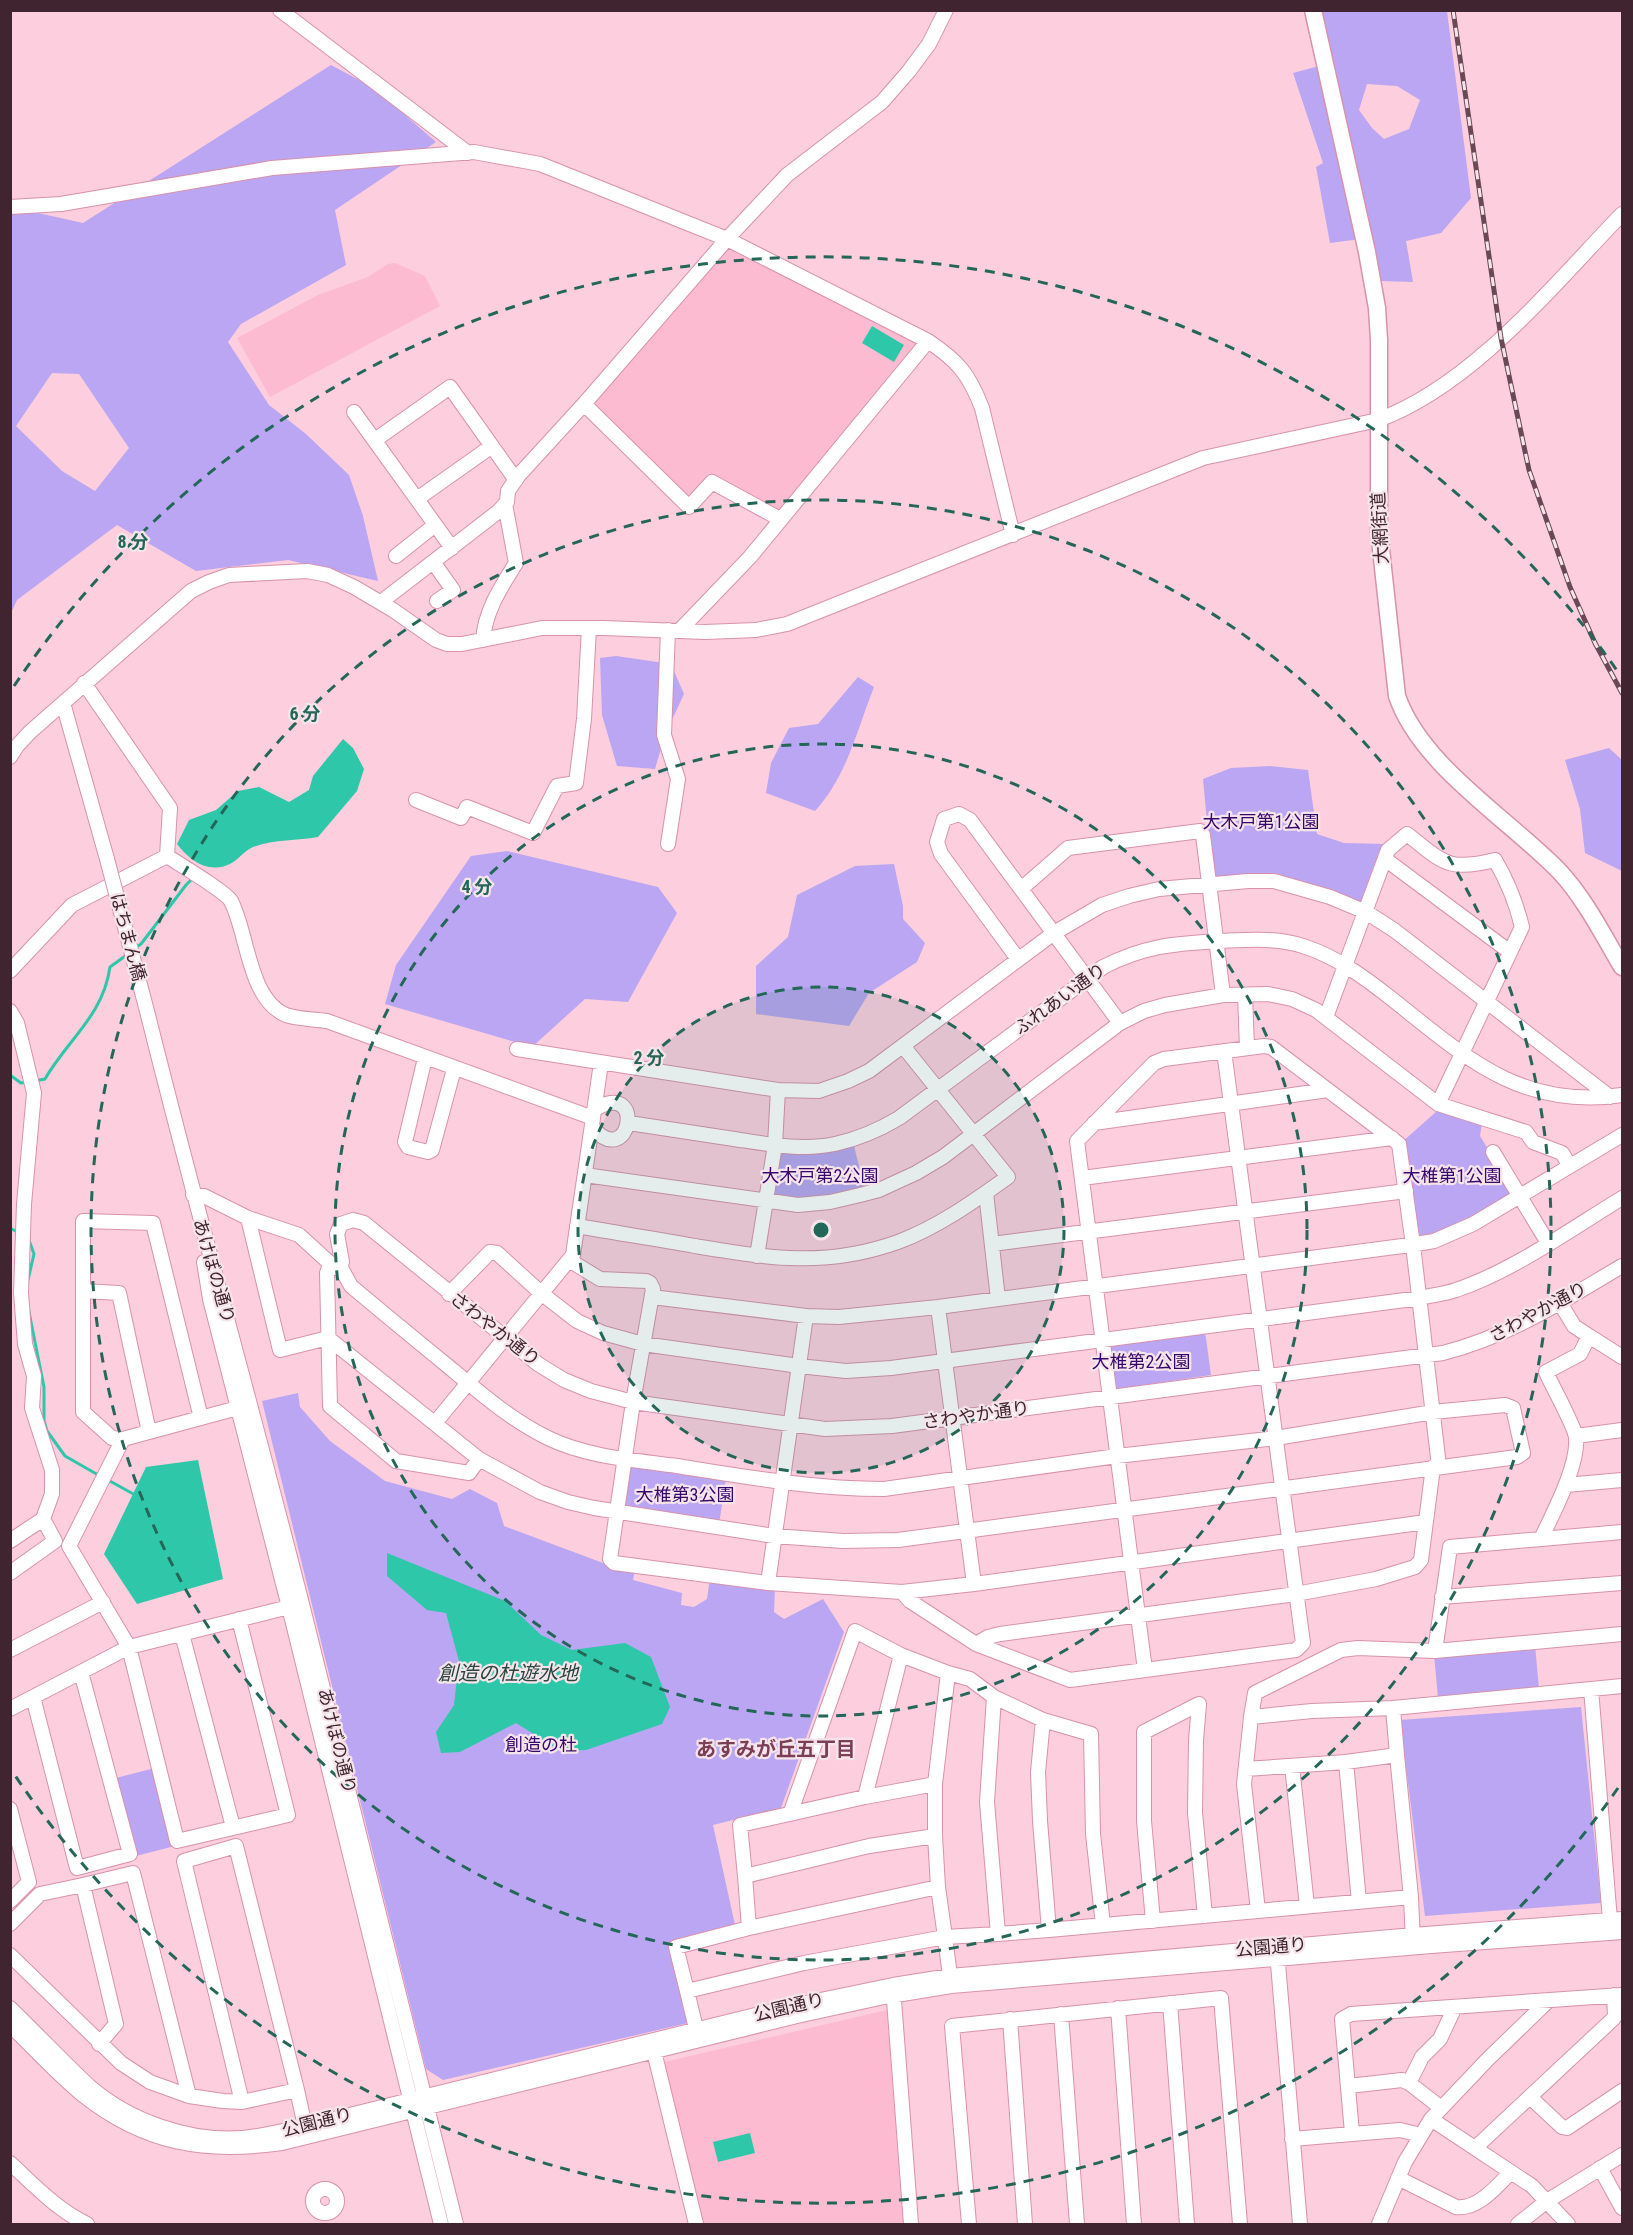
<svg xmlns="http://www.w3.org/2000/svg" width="1633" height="2235" font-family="'Roboto Condensed','Noto Sans JP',sans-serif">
  <rect width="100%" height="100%" fill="#fccede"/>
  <path fill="#fdbbd2" d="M731,248L914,340L917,347L784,509L775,512L711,475L692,498L685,496L596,405L595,398L724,249Z
    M395,263L425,276L440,306L270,397L237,338L318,295L368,277L388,264Z
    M887,2010L905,2224H700L660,2063Z"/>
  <path fill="#baa6f2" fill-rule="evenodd" d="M1321,11H1447L1471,198L1441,233L1406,241L1413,282L1381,281L1368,238L1330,243L1316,167L1323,163L1293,73L1334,62ZM1367,84L1397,86L1420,100L1409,129L1384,139L1372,128L1359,110Z
    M331,65L374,88L436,142L335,210L346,265L241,324L228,342L269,405L306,434L349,475L363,516L378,581L288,560L196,571L117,525L17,600L11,613V207L83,223ZM52,373L79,374L129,448L95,491L62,471L16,426Z
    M616,656L671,664L684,694L665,735L655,769L617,766L602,715L600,658Z
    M858,677L874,687C857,730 847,776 815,811L766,793L771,763L789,728L818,724Z
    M1609,748L1622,760V871L1585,853L1580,809L1565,760Z
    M1270,766L1308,770L1317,834L1344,843L1384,844L1362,902L1358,904L1333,893L1215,878L1212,875L1203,779L1231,768Z
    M507,851L658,887L677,913L628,1002L585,999L532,1047L385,1004L396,965L471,856Z
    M894,864L903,906V919L925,943L917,962L869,993L849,1026L756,1014V966L788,937L797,895L855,866Z
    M1437,1111L1482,1122L1480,1136L1514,1191L1471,1221L1441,1232L1418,1238L1401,1143Z
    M854,1146L865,1190L819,1199L772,1197L779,1150Z
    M1205,1331L1211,1375L1118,1389L1112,1383L1108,1348L1110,1344Z
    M298,1393L300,1407L330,1441L385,1481L452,1499L470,1489L497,1503L504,1526L611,1566L635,1569L633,1580L682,1593L681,1605L694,1607L707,1599L710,1578L775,1587L774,1612L784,1619L823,1599L844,1632L781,1808L713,1825L735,1925L669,1942L688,2023L443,2080L426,2069L262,1401Z
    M632,1462L726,1478L719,1524L627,1509L622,1503L627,1467Z
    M1535,1645L1539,1689L1438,1698L1434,1654Z
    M1581,1707L1601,1903L1425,1916L1400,1720Z
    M155,1768L175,1846L132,1857L112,1779Z"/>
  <path fill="#2ec7a9" d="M872,326L904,345L894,362L862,343Z
    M343,739L353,748L364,769L357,791L318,837C297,841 274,839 253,847C244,851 238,860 230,864C208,874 190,861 177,844L189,820L216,810L238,791L259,787L289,802L309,790L313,776Z
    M198,1460L223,1579L137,1604L104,1554L146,1467Z
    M387,1553L505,1601L541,1635L572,1650L625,1643L651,1657L670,1707L662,1724L586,1750L561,1751L516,1723L460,1752L441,1753L436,1732L454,1705L459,1661L446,1613L427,1610L387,1576Z
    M750,2133L755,2153L718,2162L713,2142Z"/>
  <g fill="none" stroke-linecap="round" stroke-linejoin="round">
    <path stroke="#2ec7a9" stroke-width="3" d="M135,948L141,944L186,885L194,877
      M10,1075L21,1083L28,1082
      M35,1081L45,1079C68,1039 103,1016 110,967L128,954
      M10,1228L19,1233
      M27,1238L29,1240L34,1254L28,1280
      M28,1307L44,1387V1421L47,1431L65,1456L100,1476
      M108,1480L137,1496"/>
    <defs>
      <path id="minor" d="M280,10L468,153
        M10,207L61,204L272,168L474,152L540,164L727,239L928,341C958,361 969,374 982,408L1013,535
        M584,404L689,507L712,482L780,519
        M354,412L452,548
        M375,440L450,387L516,480
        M417,499L492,446
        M396,556L435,525
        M433,562L453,590L437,601
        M381,602L499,511L507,502L508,491L519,475L584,404L727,239L787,175L882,102L909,71L929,44L946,10
        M679,631L750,557L928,341
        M483,640C485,611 501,587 516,563L505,504
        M84,683L170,808L167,856
        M63,703L107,859
        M10,757L17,746L30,732L191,591L209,582L229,575L307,571L328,575L354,587L393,610L436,640L447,644H462L542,628H604L705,632L756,630L787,624L1203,458L1378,420C1473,385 1553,285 1622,214
        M416,800L461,818L467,807L533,833L557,786L576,783L584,719L589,628
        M668,844L678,779L664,735L668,630
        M1385,859L1510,952
        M1021,889L1068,848L1200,831L1203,835L1223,995
        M1018,959L941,854L937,842L944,819L959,814L970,820L1120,1023
        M10,971L72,905L167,856C179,864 226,892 231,901C248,933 248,999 286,1015C297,1019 314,1019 327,1021L593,1118
        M1245,995L1247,1048
        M10,1011L17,1023L34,1093L24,1204L21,1293L25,1344L34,1376L32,1408L52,1470V1494L43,1519L10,1541
        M148,1015C197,1212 252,1407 302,1604C355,1810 405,2017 456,2224
        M1326,1017L1388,850L1407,834C1443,862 1447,872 1495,860C1508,882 1516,902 1522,927L1438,1104
        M517,1049L778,1090L819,1091L848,1081L869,1071L1054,933L1102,905L1129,896L1159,889L1248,881H1274L1330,897L1366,912L1394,930L1610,1097
        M425,1058L405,1142L408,1147L428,1152L432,1150L454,1069
        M629,1123C664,1128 699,1134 734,1139C767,1144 802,1151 835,1144C858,1139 879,1130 899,1118L1103,967C1144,946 1172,944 1217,941C1245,940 1276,937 1303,946C1337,957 1364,977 1392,999C1465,1057 1521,1110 1622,1095
        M1094,1123L1328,1090
        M592,1127C630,1172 647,1079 595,1109
        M1493,1152L1548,1243
        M585,1175L798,1205L830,1202L860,1195L879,1190L916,1173L943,1157L1120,1023L1144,1011L1165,1005L1223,995L1268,994L1292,999L1316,1010L1438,1104L1526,1132L1533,1142L1562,1153L1570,1166
        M1082,1178L1392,1138
        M986,1193L998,1299
        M193,1195L204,1196L248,1218L299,1235L335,1268L340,1266L342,1262L337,1234L341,1224L353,1220L364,1223L538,1364L564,1380L591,1391L633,1402L825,1429L892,1426L1443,1353C1512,1335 1562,1301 1622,1266
        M248,1218L280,1350L328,1338L479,1459L540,1492L568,1502L594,1508L774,1536L843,1541L898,1540L1517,1457L1523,1453L1513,1408L1505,1405L1433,1412L1276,1438L1117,1456L884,1489C814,1489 746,1477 677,1466C634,1460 587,1457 548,1438C511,1420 480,1393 449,1367C416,1340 383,1313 351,1286L340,1266
        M577,1226C617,1233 656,1239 695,1246C768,1258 825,1268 898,1242C938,1227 973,1202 1008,1177L903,1046
        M992,1244L1406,1191
        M757,1256L775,1145L778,1090
        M569,1260L600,1279L646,1281L650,1283L653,1289L633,1402L610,1559L614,1563L768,1583L902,1592L974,1584L1426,1522
        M204,1262L210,1299L289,1607L441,2224
        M330,1265L327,1273L330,1406L396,1461L469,1473L479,1459
        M83,1291L119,1293L149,1432
        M449,1294L490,1252L497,1253L541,1293L577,1321L603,1333L643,1344L799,1366L846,1371L891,1368L1420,1298C1432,1295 1445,1294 1456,1290C1513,1271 1571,1229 1622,1198
        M652,1297L806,1316L839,1317L938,1307L1410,1245L1434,1241L1473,1224L1622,1135
        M938,1307L974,1584
        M1589,1336L1622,1357
        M201,1418L153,1223L83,1221V1412L112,1438L123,1439L245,1406
        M435,1423L573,1255L601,1063
        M1576,1436L1622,1430
        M123,1439L69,1546L129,1647L177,1841L288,1815L239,1619
        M1566,1485L1622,1480
        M1541,1539L1622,1532
        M10,1573L55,1541L43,1519
        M768,1583L806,1316
        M902,1592L910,1601L976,1644L1070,1680L1296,1650L1303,1643L1224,1051
        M1442,1597L1622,1583
        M182,1634L233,1827
        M976,1644L988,1637L1000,1634L1296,1594L1376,1579L1415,1567L1421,1560L1433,1467
        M10,1650L103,1602
        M1435,1651L1450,1547L1541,1539C1553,1513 1579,1465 1576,1437C1574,1425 1552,1386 1546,1372L1580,1354L1589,1336L1574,1326L1560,1303
        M901,1655L948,1673L935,1784
        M1145,1670L1077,1141L1154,1063L1164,1059L1264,1046L1271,1047L1399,1144L1413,1245L1439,1466
        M1591,1689L1610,1920
        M33,1697L77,1868L130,1854L81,1672
        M994,1697L1043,1720L1038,1772L1040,1821L1049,1930L998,1934
        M1199,1704L1196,1740L1195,1813L1205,1916
        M1393,1708L1622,1686
        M10,1709L129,1647L289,1607
        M1251,1717L1255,1693L1341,1650L1358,1648L1435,1651L1622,1634
        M1043,1720L1091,1734L1093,1834L1103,1925
        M1346,1762L1359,1902
        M1292,1766L1307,1906
        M1246,1769L1346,1762L1397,1755L1411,1897L1413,1943
        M10,1809L29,1882L10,1901
        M790,1814L855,1631L901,1655L865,1797
        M745,1876L740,1825L865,1797L935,1784V1836
        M83,1885L133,1873L189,2096
        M1258,1911L1244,1784L1251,1717L1312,1711L1393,1708L1397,1755
        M1153,1921L1144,1821V1732L1199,1704
        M10,1924L40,1894L83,1885L116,2024L99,2044
        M749,1928L745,1876L869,1846L935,1836L938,1887
        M1049,1930L1411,1897
        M1277,1952L1300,2224
        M10,1955L121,2063L150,2082L189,2096L223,2101L242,2102L297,2090L305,2126
        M893,1987L911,2224
        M687,1991L676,1947L749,1928L938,1887L945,1937L998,1934L987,1802L994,1697L970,1679L948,1673
        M1170,2003L1187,2224
        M10,2008C37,2034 62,2061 89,2086C129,2121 189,2142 242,2138C263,2136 284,2131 305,2126L796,2005L893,1985L950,1976L1413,1935L1622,1919
        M1118,2008L1134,2224
        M1061,2014L1077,2224
        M1010,2019L1025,2224
        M10,2025C34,2048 57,2074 83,2095C145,2144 205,2154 282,2143L797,2016L884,1997L951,1986L1431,1946L1622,1932
        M698,2037L687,1991L804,1963L945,1937L950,1976
        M652,2043L696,2224
        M1409,2083L1422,2057L1440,2039L1455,2007
        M1349,2086L1402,2080L1409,2083L1440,2107
        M1530,2097L1562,2127L1567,2128L1622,2091
        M242,2102L184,1861L236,1846L297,2090
        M1431,2119L1532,2186L1568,2224
        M1352,2133L1342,2019L1351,2014L1622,1995
        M1292,2139L1400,2130L1421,2135
        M1475,2148L1613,2019L1615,2016L1614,1995
        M10,2163C34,2185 57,2210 87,2224
        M1600,2168L1622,2208
        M1398,2178L1456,2207C1478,2210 1497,2186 1511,2172
        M313 2201a12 12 0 1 1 24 0a12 12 0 1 1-24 0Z
        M969,2224L952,2026L1221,1998L1240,2224
        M1379,2224L1405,2162L1431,2119L1488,2059L1548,2001
        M1518,2224L1547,2201L1622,2155"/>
      <path id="major" d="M1313,10L1367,252L1377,308L1379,340V531L1397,696C1421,766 1509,819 1560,872C1585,899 1603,935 1622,967"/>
    </defs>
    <use href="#minor" stroke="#d892ac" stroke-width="16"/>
    <use href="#major" stroke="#d892ac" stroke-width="19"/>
    <use href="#minor" stroke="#fff" stroke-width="14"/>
    <use href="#major" stroke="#fff" stroke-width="16"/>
    <defs>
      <path id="rail" d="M1453,10L1501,338L1529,470L1570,587L1595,643L1622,693"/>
    </defs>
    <use href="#rail" stroke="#694955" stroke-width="5"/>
    <use href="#rail" stroke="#f5e5ea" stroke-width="3" stroke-dasharray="9" stroke-linecap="butt"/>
    <defs>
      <path id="minor-bridge" d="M107,859L148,1015"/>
    </defs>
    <use href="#minor-bridge" stroke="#d892ac" stroke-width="16" stroke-linecap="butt"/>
    <use href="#minor-bridge" stroke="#fff" stroke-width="14"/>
  </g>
  <circle cx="821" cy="1230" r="243" fill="#246758" fill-opacity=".12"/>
  <g fill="none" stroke="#246758" stroke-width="3" stroke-dasharray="10 8">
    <circle cx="821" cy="1230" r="243"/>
    <circle cx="821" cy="1230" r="486"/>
    <circle cx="821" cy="1230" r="730"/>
    <path d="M1618 1788A973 973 0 0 1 14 1774M14 686A973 973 0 0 1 1618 672"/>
  </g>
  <g text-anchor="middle" stroke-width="4.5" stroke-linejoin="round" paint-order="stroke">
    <g font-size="18" fill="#40242f" stroke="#f5e5ea">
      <text transform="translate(1380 528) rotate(-93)" y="6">大網街道</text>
      <text transform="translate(128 937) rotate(75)" y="6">はちまん橋</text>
      <text transform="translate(1060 999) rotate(-36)" y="6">ふれあい通り</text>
      <text transform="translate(214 1271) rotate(74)" y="6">あけぼの通り</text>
      <text transform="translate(1538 1312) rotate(-28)" y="6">さわやか通り</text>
      <text transform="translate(495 1329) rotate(38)" y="6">さわやか通り</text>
      <text transform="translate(976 1415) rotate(-8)" y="6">さわやか通り</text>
      <text transform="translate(337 1741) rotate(76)" y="6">あけぼの通り</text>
      <text transform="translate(1271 1947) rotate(-5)" y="6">公園通り</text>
      <text transform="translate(789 2007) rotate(-13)" y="6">公園通り</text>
      <text transform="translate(317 2122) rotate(-14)" y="6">公園通り</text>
    </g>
    <g font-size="18" fill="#37056e" stroke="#f5e5ea">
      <text x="1261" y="828">大木戸第1公園</text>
      <text x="820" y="1182">大木戸第2公園</text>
      <text x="1452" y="1182">大椎第1公園</text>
      <text x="1141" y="1368">大椎第2公園</text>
      <text x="685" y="1501">大椎第3公園</text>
      <text x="541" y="1751">創造の杜</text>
    </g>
    <g font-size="20" font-style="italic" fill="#28463e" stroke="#f5e5ea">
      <text x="508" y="1680">創造の杜遊水地</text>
    </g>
    <g font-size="20" font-weight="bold" fill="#7c3e57" stroke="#f5e5ea">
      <text x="776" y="1756">あすみが丘五丁目</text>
    </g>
  </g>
  <circle cx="821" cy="1230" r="9" fill="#246758" stroke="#f5e5ea" stroke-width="3"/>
  <g font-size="18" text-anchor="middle" font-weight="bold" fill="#246758" stroke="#f5e5ea" stroke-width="4.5" stroke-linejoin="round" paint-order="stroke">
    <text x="133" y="548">8 分</text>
    <text x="305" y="720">6 分</text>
    <text x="477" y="893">4 分</text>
    <text x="649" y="1064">2 分</text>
  </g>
  <rect width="1633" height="2235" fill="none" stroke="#40242f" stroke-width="24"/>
</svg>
